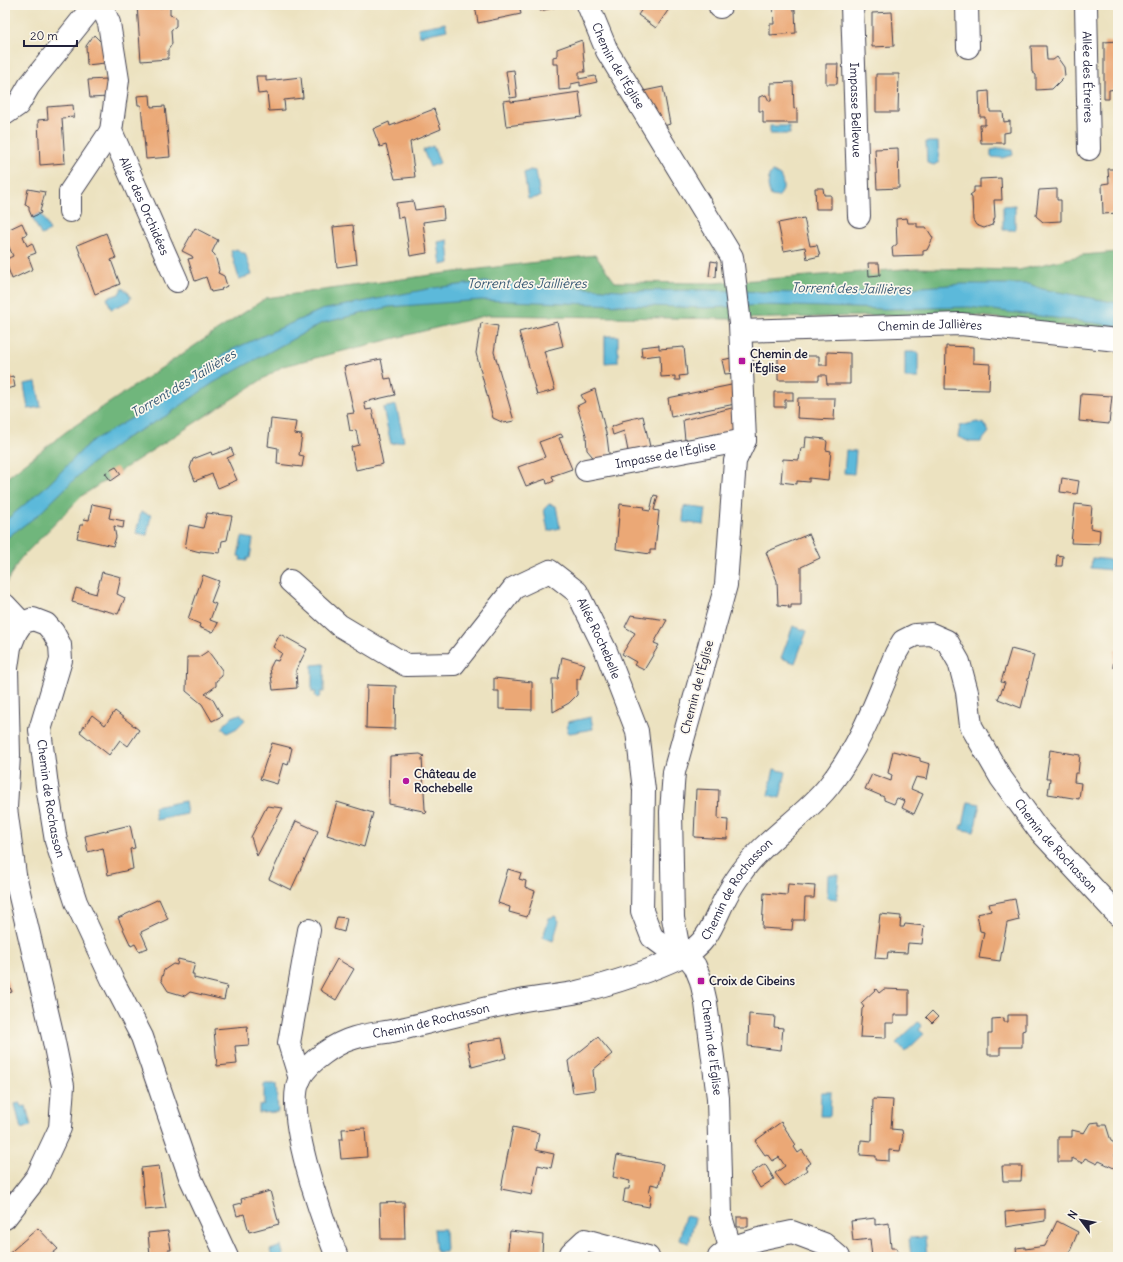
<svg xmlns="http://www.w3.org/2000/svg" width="1123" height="1262" font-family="Delius,sans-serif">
  <rect width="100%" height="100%" fill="#fbf7ec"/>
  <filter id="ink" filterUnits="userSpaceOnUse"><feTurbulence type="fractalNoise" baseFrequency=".025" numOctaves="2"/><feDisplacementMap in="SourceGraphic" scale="8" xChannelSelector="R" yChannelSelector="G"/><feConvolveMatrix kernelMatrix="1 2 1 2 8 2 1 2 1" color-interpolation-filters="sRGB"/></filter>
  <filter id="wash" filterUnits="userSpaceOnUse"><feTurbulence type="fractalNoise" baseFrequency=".012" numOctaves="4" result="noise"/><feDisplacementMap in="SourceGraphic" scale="16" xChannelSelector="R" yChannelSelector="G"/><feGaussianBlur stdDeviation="0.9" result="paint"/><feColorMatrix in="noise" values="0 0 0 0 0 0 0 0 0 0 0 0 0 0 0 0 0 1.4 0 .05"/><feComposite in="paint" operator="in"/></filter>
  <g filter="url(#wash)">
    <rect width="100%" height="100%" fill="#ece2c0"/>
    <path fill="#6fb67c" stroke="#486c5c" d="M1118,252V332L962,314L729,319L488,315L283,366L83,495L20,559L5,585V479L67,431L266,298L431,275L595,255L615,282L714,283L918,268L1019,270L1083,255Z"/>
    <path fill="#5cb9da" stroke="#3f6e8a" d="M445,23L447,30L419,36L418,28Z
      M770,126H789L790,134H770Z
      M926,142H938L939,162L934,165L927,163Z
      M433,146L440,163L430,167L423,150Z
      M1001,148L1012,150L1013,155L1002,158L991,157V150Z
      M530,170L536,171L540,197L528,199L524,173Z
      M773,172L780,176C784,183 785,191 778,197L771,196L768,187L769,175Z
      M1015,205V230H1003V206Z
      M41,213L50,231L41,235L32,217Z
      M448,240L450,263L441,265L438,242Z
      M237,249L242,253H245L252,275L239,279L231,251Z
      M485,282L637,291L703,290L828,294L963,284H1029L1042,289L1118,303V326L969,307L885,309L764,305L706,308L481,300L389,307L322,323L213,383L166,416L124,439L86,468L38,515L5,539V521L50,483L90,442L134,417L229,351L321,310L433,288Z
      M122,288L128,292L131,298L128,302L111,309L107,298L119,294Z
      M605,336H618V362L605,363Z
      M905,352H918V378H905Z
      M36,382L41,407L28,409L24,384Z
      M396,405L404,441L391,444L383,408Z
      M977,422L984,424L989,432L981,442H970L958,437L960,426Z
      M846,450L856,451L854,474L844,473Z
      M549,504L556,506L560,528L548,531L544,509Z
      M684,506L706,509L704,525L683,522Z
      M141,512L151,515L147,535L136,533Z
      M242,537L253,539L250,558H247V561L240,560L241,557L238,556Z
      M1092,558L1112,560L1111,570L1091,568Z
      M793,626L807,631L795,663L781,658Z
      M324,664V692H320L321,696L317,698L315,696L316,692H312V665Z
      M240,714L245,720L237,728L227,733L222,727L232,717Z
      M591,717L593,729L570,733L567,732L568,722Z
      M774,769L786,772L780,798L768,795Z
      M185,801L187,814L156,820L154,807Z
      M968,802L980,804L974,832L960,829L961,825H963Z
      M828,875H839L837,899L827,898Z
      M555,916L559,921L553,941L543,937L549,918Z
      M918,1022L922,1026L919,1030L924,1034L905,1052L896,1043Z
      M264,1084H276L278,1112L259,1113V1106L264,1105Z
      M821,1092H831L830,1116H820Z
      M20,1103L21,1107L26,1106L31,1126L21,1129L15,1104Z
      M685,1216L695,1218L689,1243L679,1240Z
      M434,1229H445L446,1252H436Z
      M925,1237L927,1257H911L909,1238Z
      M281,1246L284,1257H272L270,1250Z"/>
    <g id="blocks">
      <path fill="#eba876" d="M137,5H156V8L170,7V15L176,17V26L171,30L172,44L168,50V59L141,61Z
        M475,5H519L521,14L478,23Z
        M539,5H561V6L540,11Z
        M645,5H664L669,9L656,28L638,15Z
        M773,5H792V10H795L796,33L770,35V24H774Z
        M892,12L894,46L872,47V13Z
        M94,35L104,45L105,63L87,65L86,46Z
        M582,40L585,72H579V79L595,76L597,82L580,86V82L571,84V89L559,90L558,64H553V57L557,56V49Z
        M1118,41V86H1116V89L1109,90V99H1104V42Z
        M1031,46H1046L1047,60H1053L1057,57L1064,67L1065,76L1052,89L1036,90V75L1032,72Z
        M826,64H838L837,84H826Z
        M514,70L517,97L510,98L506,71Z
        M876,74H899L898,112H876Z
        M256,76H266V81L301,77L303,98L284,100L285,110L269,111L267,93L258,94Z
        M106,79L108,97L90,98L88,80Z
        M793,82L794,109L797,108V123H763V111H759V97L766,95L769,101H771V83Z
        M663,87L670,124L661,127L639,92Z
        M989,91L990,112H1003L1004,122L1010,121V132L1004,133V143H981L980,125H985V117H980L979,92Z
        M579,92L582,117L506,126L503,101L511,100V102Z
        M150,95L151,107L165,106L170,157L146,159L141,105H138L137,96Z
        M73,105L74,117L62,118L65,163L40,165L38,120L48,119L47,107Z
        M434,109L441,129L410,142L415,177L395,179L386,145L380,147L373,129L389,122L390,126Z
        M898,148L899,188L877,189L875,149Z
        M1108,169H1118V213L1103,214L1102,184L1109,183Z
        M1001,178L1002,200H994L995,217L992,225L984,228L976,225L973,220L972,198L970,195L974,192V187H980V179Z
        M815,188H823L824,195H831V209H816Z
        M28,189L45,192L41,208L40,210L41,213L32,217L29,210V206L25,205Z
        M1057,189V200H1061V221L1043,222L1036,216L1039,190Z
        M413,201L415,210L443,206L444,219L423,222L427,253L410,256L404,217L398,218L396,203Z
        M804,218L810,246L817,245L820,256L807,259L805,247L784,251L778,223Z
        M907,218L908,223H917V227H926L933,238L927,250L923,251V255L893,256L892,248L897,244L896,219Z
        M22,223L27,234L23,236L27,246L32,243L36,253L28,256L33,269L12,279L5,260L13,256L5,238V231Z
        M353,225L357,264L337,267L333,227Z
        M195,228L218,240L212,252L215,255L219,270L218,273L224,276L227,286L221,289L222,290L211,292L206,277L195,281L188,259L193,258L192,256L182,251Z
        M106,233L116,258L111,260L120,284L95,294L77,245Z
        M711,261L717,262L716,277L709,276Z
        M868,263H879L880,275L869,276Z
        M557,322L563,346L544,351L555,390L537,395L519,332Z
        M481,323L498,326L494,352L514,421L504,423L493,418L476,353Z
        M659,345V349L684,347L687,375L679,376L680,380H675V376L661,377L660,355L642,357L641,347Z
        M946,346L973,347V363L990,364L989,390L945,389Z
        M827,352L850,353V384H827L826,375H819V380H778V356H819V365H827Z
        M731,358L734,373L725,374L722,360Z
        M381,359L385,379L391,378L395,395L364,402L366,410L372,409L383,464L356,470L351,447L359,445L356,430L350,431L347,414L354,413L344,367Z
        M13,376L15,387L5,389V378Z
        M736,384L740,403L671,417L668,398Z
        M595,389L607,437L609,453V461L597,462L587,450L586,435L577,406L585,402L581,395Z
        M774,392H793V400H785V407H774Z
        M1081,394L1112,396L1109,424L1079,421Z
        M798,398H835L834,420L797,418Z
        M740,406L741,432L685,440L683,420Z
        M643,416L651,451L629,456L624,431L613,435L611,427L622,423V421Z
        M271,419L296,422L294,434L302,435L299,455L304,456L302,467L277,464L278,448L268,446Z
        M561,434L563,437L559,438L572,469L552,476L554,481L547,484L546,479L526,486L518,467L545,457L539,442Z
        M806,437L825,439L827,442L826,450L831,451L828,480L809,478V482L797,481V484L781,482L783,459L799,460L801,448H805Z
        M231,448L234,455L227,458L237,480L218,488L212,474L195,481L190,468L193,459L211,452L212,455Z
        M116,467L121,474L111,481L105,473Z
        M1062,478L1079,481L1077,494L1060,492Z
        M654,495L658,496L654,510L659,511L655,550H650V554L616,549L620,504L645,507L644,510L650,511Z
        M92,504L111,508L109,518L124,521L123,528L114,526L116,537L113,546L77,538L80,525H83L84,519L89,520Z
        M1075,504L1092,506L1090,528L1100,530L1099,544L1071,543Z
        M207,513L232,516L227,540L222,541L220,553L200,551V552L185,548L189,525L203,528Z
        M809,534L820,558L801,567V605H791V608H788L789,606L778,605L777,581L766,552Z
        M1057,555L1063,556L1062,566H1056Z
        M102,572L121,577L117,594L125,598L118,614L72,602L76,588L96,594Z
        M203,575L219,581L211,602L216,604L210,620L218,623L214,631L211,632L199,627L200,624L188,619Z
        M631,615L667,620L654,643L659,645L644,670L634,665L636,662L622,654L635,633L625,627Z
        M280,634L307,649L296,670L297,688L273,690L270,668L274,660L278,661L282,653L273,647Z
        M1011,649L1034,655L1021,708L998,699L1005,683L1001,682Z
        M1115,649H1118V668L1113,667Z
        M208,651L222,670V676L216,681V686L205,694L212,698L222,716L212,721L202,704L186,691L187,657H199Z
        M562,657L585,664L580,679H577V695L569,703L553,712L552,679H558Z
        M494,678L532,682V710L499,709V691H494Z
        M367,685L396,686L395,729L366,728Z
        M115,711L139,730L128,746L120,740L109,755L80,732L92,715L105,725Z
        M272,743L292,748L288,765L283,763L277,784L260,779Z
        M1050,750L1080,755L1078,773H1075L1074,782L1081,783L1079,799L1048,794L1050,779H1046Z
        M893,751L920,758V761L930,764L927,779L916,777L911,789L923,794L914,814L902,808L905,801L897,798L894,804L884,800V797L865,789L872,774L891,781L892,775L888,773Z
        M420,754L424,756L422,758L425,809L427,812L425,814L423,811L389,804L390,756Z
        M696,789L719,790L718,819L728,820L727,839L694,837Z
        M337,802L373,813L364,847L327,835Z
        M267,806L283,808L257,856L251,837Z
        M296,821L318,831L291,890L269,879Z
        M130,825L135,848L130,849L133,869L108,875L103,848L88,852L85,836Z
        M508,869L521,873L519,879L526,881L525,887L535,891L527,917L509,912L510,907L498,903Z
        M788,884L815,886L814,898H805L804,920H793L792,930L762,928L764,893L787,895Z
        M159,899L168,919L141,932L148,948L139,951L135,944L131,946L118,918Z
        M1015,899L1019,920L1007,923L1000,961L979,958L984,932L980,931L977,914L991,911L989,904Z
        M880,914L901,916L900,927H904L905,924L924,926L922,944L908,943L907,953L888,952L887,959L875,958Z
        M337,917L347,918L344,932L334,929Z
        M178,959L195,963L192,974H194V978L227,986L224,1000L190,992L185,996L168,991L161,980L164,970L173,964L177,965Z
        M337,959L354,969L336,1000L320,990Z
        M5,975L12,992L5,994Z
        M876,989L879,993L884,989L909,990V1015H894V1023H886V1038L860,1037L862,1009L864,1007L861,1003Z
        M932,1011L938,1017L932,1023L926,1017Z
        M749,1014L775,1016L774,1027L783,1028L781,1050L748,1046Z
        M1008,1015H1025V1030L1022,1031V1047H1000V1055H988V1034H992V1019L1004,1018V1022H1008Z
        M247,1026L249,1045L235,1046L237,1064L217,1066L214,1029Z
        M598,1037L612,1054L593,1070L595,1090L573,1093L568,1061Z
        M502,1038L506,1058L472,1067L467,1043Z
        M873,1099L893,1100L891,1129L902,1130L903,1136L900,1151L889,1150V1161L876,1160V1156L860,1155L861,1140L872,1141Z
        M781,1122L796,1145L794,1147L798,1153L802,1150L811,1163L805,1167L807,1170L785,1186L775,1173L785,1166L779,1157L772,1161L767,1154L765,1155L755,1141Z
        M1099,1122V1125H1106L1111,1141L1118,1145L1115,1155L1118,1168L1116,1169L1099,1161L1097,1164L1085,1158L1082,1163L1072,1158V1162H1058V1137H1072V1130L1084,1133L1090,1123Z
        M513,1127L539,1133L536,1150L554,1154L551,1168L538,1165L532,1195L501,1189Z
        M365,1128L367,1157L341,1159L339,1139H343L342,1129Z
        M617,1155L663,1164L659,1186L651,1184L649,1193L651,1194L649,1207L623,1202L625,1189H629L630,1181L613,1177Z
        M765,1164L774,1179L760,1188L751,1173Z
        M159,1166L166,1208L145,1210L141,1168Z
        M1002,1166H1022L1021,1181H1003Z
        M270,1191L279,1224L249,1232L244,1214L237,1216L234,1205L242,1203L241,1199Z
        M404,1202L405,1239H381L380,1203Z
        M1045,1209V1221L1006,1227L1005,1212Z
        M737,1217H748V1227H737Z
        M875,1218V1225L889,1223L891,1248H897L898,1257H872L870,1239L853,1241L851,1221Z
        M1057,1221L1078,1232L1068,1256L1070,1257H1017L1016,1248L1025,1247V1249L1045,1246Z
        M38,1228L58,1249L48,1257H5Z
        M168,1231L171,1250H168L169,1257H150L148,1233Z
        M510,1231L543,1235L542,1254H537V1257H507Z
        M376,1255V1257H359V1256Z"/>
    </g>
  </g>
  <g filter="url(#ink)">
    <use href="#blocks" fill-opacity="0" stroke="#403f4f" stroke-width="1"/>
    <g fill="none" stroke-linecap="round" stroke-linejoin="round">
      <defs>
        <g id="minor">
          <path id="s1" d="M101,5L109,23L118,80L111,131L177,281"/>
          <path id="s2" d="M588,5L607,51L732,257L740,324L745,440L735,461L726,585L674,772L671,812L673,918L678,945L695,966L701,981L706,1003L718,1098L721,1217L733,1257"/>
          <path d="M720,5V7"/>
          <path id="s3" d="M852,5L859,216"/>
          <path d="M967,5L968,47"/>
          <path id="s4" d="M1086,5L1089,149"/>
          <path d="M5,114L18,105L29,86L94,5"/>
          <path d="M70,211V192L111,131"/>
          <path id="s5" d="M741,331L961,324L1118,340"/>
          <path id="s6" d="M586,470L745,440"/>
          <path id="s7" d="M290,581L339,625L406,665L454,664L514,588L550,571L577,592L606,651L637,731L644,790L642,911L652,937L679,957"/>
          <path d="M5,605L22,623"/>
          <path d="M300,1079L289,1043L309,930"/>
          <path id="s8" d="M5,1218L37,1177L60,1128L63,1086L53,1037L15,875L6,808L9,755L7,668L10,647L16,632L22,623L33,619L46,624L53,632L60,645L61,660L40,730L47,786L56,841L76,902L112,979L142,1037L190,1177L227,1257"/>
          <path id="s9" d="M337,1257C323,1221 283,1112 300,1078C309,1061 336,1043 354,1038C368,1034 383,1033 397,1030C440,1020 482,1008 525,1000C541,997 558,996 573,993C611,984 649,972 684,955C710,942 713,921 726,897C730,889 736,880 741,873C765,839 802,819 828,787C860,747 877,699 896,653L903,641L915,635L931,634L947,641L959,662L967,692L971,726L1001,778L1038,829L1118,915"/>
          <path d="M570,1257L571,1253L585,1240L648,1257"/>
          <path d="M719,1257L730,1248L759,1239L792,1232L824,1244L839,1257"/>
        </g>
      </defs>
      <use href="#minor" stroke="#403f4f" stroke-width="24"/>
      <use href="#minor" stroke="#fff" stroke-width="22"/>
    </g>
  </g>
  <g fill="#b5179e" stroke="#fbf7ec" stroke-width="1.5">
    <rect x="738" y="357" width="8" height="8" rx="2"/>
    <circle cx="406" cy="781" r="4"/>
    <rect x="697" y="977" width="8" height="8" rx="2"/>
  </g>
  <g text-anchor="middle" stroke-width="3.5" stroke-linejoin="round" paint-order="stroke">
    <g font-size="12" fill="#22223b" stroke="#fbf7ec">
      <text dy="4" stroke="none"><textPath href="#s2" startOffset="68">Chemin de l'Église</textPath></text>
      <text dy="4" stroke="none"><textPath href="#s4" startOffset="72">Allée des Étreires</textPath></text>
      <text dy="4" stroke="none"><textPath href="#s3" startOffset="105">Impasse Bellevue</textPath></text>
      <text dy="4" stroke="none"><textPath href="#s1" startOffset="211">Allée des Orchidées</textPath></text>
      <text dy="4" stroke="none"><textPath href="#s5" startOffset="189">Chemin de Jallières</textPath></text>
      <text dy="4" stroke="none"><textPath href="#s6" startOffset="81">Impasse de l'Église</textPath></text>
      <text dy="4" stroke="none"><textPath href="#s7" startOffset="414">Allée Rochebelle</textPath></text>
      <text transform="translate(697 687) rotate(-75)" y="4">Chemin de l'Église</text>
      <text dy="4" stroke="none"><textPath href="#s8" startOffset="829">Chemin de Rochasson</textPath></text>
      <text dy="4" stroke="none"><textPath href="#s9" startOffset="1268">Chemin de Rochasson</textPath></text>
      <text dy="4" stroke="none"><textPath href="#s9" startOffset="681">Chemin de Rochasson</textPath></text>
      <text dy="4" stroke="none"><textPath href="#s9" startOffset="333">Chemin de Rochasson</textPath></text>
      <text dy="4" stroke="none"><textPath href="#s2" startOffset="1100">Chemin de l'Église</textPath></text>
    </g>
    <g font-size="12" font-weight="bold" fill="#22223b" stroke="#fbf7ec" text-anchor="start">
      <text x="750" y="358">Chemin de<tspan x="750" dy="14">l'Église</tspan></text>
      <text x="414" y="778">Château de<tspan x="414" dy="14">Rochebelle</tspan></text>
      <text x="709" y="985">Croix de Cibeins</text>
    </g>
    <g font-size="13" font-style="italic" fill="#365773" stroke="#fbf7ec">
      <text x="527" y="288">Torrent des Jaillières</text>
      <text transform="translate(851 288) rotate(1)" y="5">Torrent des Jaillières</text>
      <text transform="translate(183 383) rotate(-31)" y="5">Torrent des Jaillières</text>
    </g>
  </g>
  <rect width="1123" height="1262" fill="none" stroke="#fbf7ec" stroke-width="20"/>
  <g transform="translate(1081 1220) rotate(302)" stroke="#fbf7ec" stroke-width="3" paint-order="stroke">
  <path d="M0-3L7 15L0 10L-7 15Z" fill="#22223b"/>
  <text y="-6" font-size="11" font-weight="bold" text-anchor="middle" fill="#22223b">N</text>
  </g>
  <path d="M24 40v6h53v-6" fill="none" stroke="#22223b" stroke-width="2"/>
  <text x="30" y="40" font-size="12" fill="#22223b" stroke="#fbf7ec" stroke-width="3" paint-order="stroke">20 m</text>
</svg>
